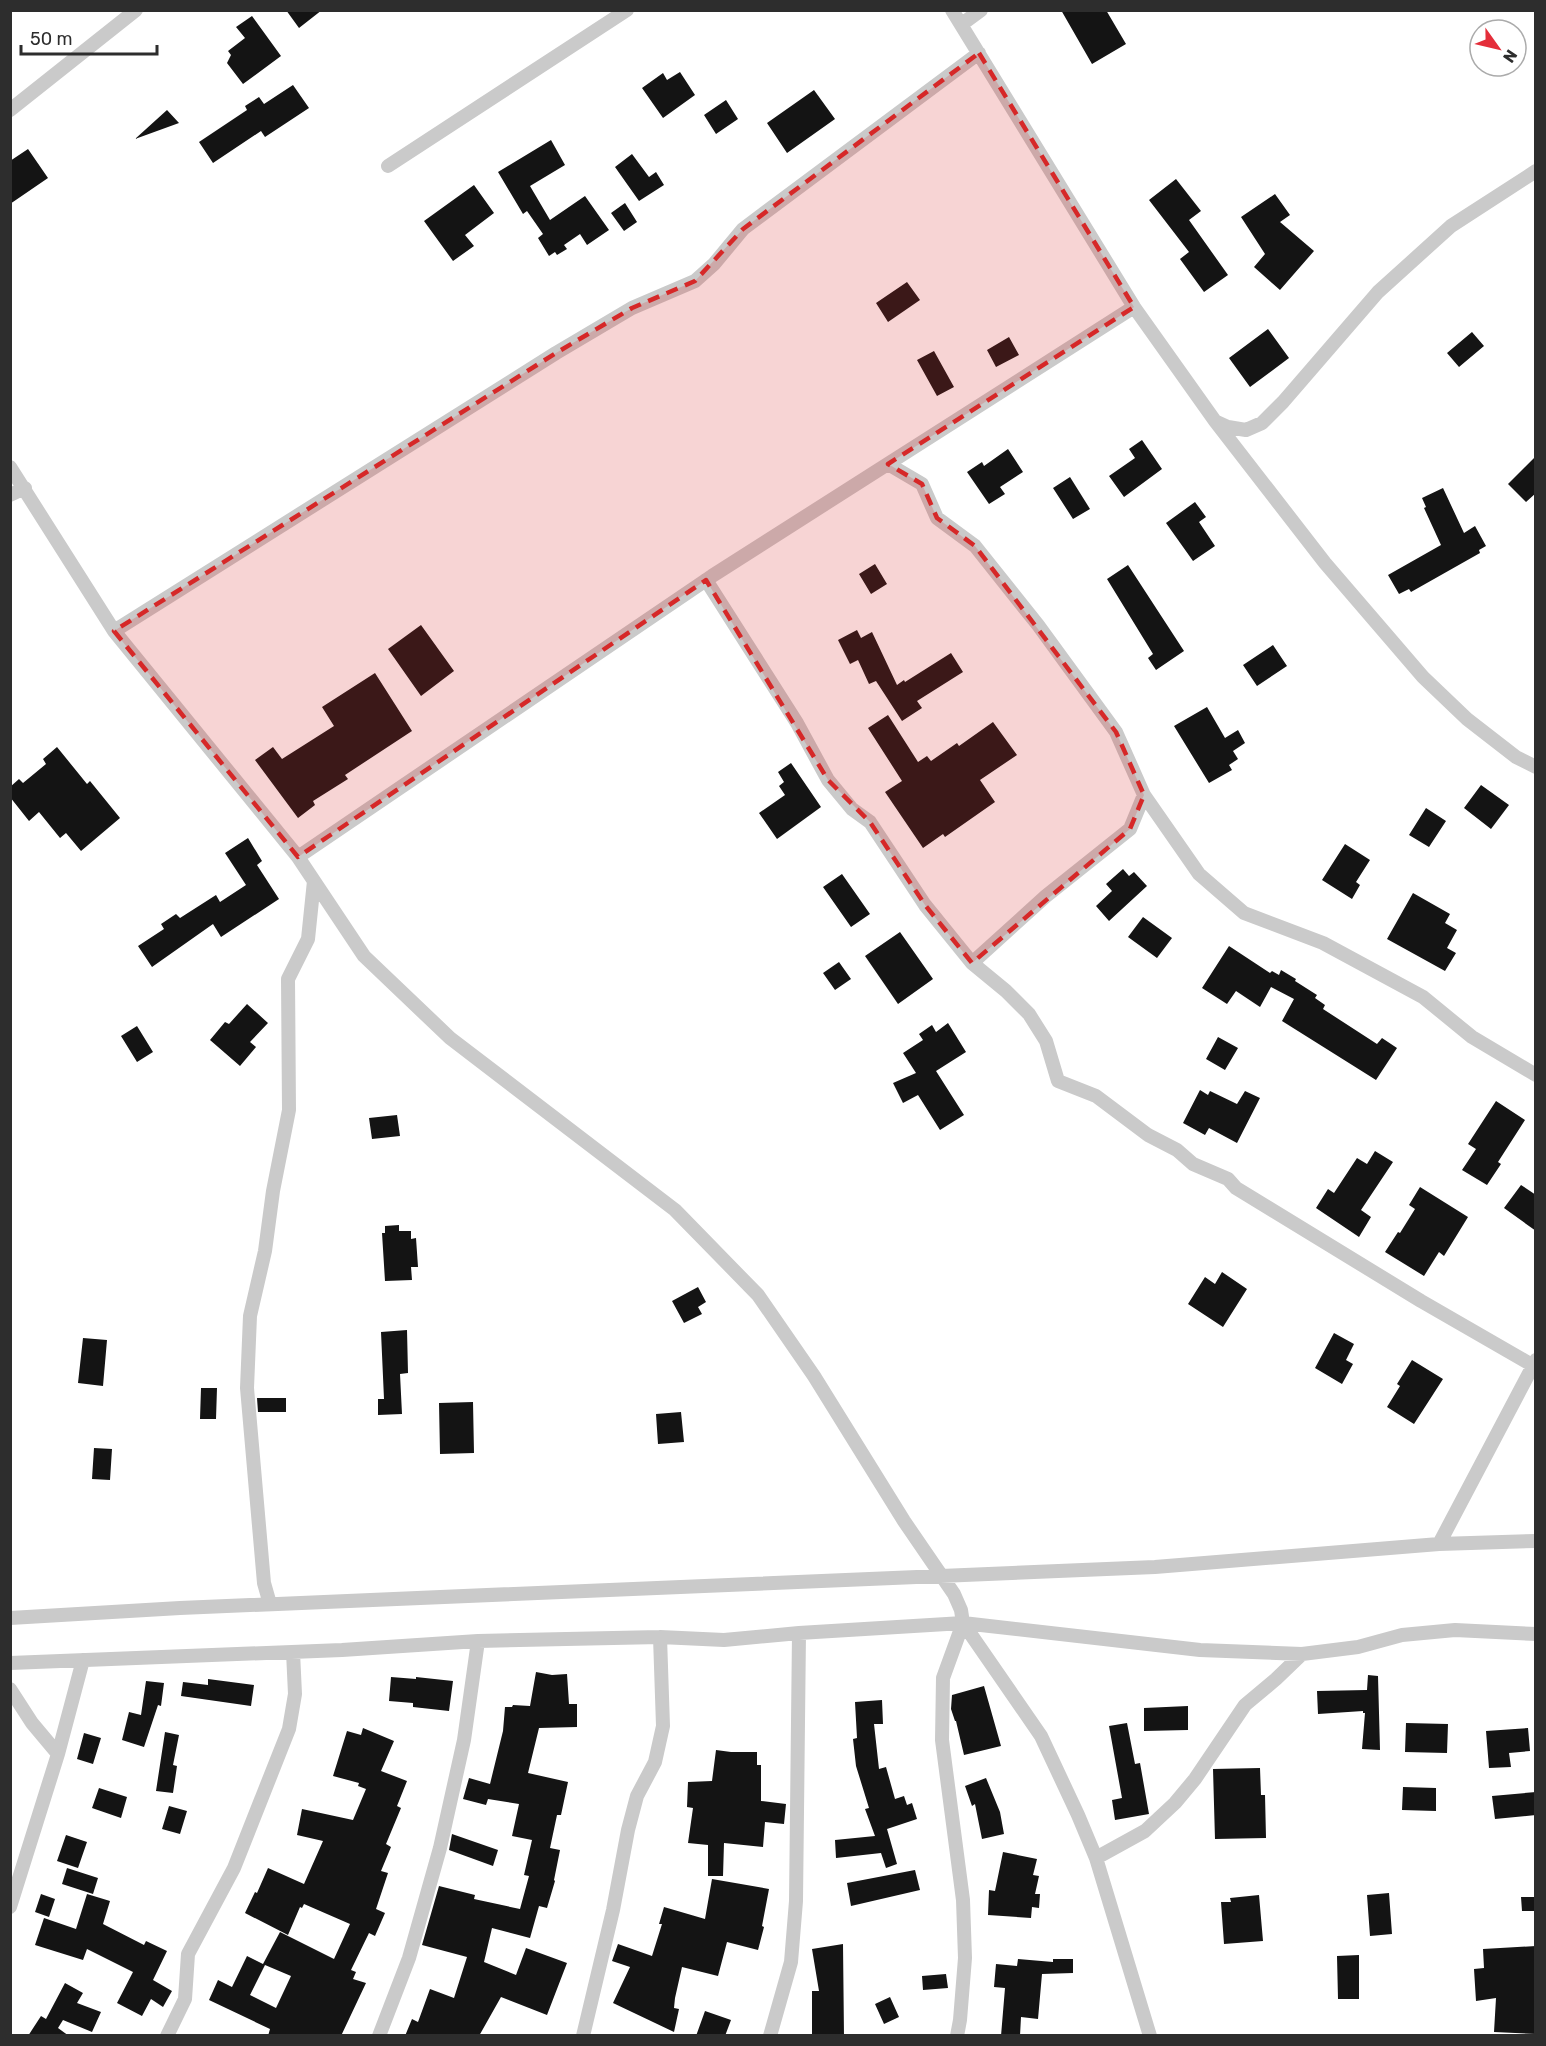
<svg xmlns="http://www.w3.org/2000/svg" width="1546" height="2046" font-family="Rubik,sans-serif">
  <rect width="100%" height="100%" fill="#fff"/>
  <path fill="#141414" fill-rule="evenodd" d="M286,10H322L299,28Z
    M1061,10H1106L1126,44L1092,64Z
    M252,16L281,56L243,84L227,63L231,55L228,51L245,38L236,27Z
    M680,72L695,95L663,118L642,88L663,73L667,80Z
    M293,85L309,108L265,137L261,131L213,163L199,142L247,110L245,106L259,97L264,104Z
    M814,90L835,119L787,153L767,123Z
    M726,100L738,119L716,134L704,115Z
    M167,110L179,123L135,139Z
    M551,140L565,165L530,186L550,220L585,196L609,230L587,245L580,234L564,245L567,249L557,255L555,252L549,256L538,238L543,234L527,211L523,214L498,172Z
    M28,149L48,178L10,204V161Z
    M632,154L649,177L656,172L664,185L639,201L615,167Z
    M1176,179L1201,211L1189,220L1228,275L1204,292L1180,259L1189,252L1149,200Z
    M474,185L494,213L465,235L474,246L453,261L424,221Z
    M1275,194L1290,215L1280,222L1314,251L1280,290L1254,267L1265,254L1241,217Z
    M625,203L637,222L624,231L611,213Z
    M907,282L920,300L888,322L876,303Z
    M1268,329L1289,358L1250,387L1229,358Z
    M1472,332L1484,346L1459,367L1447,353Z
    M1009,337L1019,355L996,367L987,350Z
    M934,351L954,387L937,396L917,360Z
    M1142,440L1162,469L1124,497L1109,476L1135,458L1129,449Z
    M1008,449L1023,472L1000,487L1005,494L989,504L967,472L982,462L984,466Z
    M1536,456V493L1526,502L1508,484Z
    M1070,477L1090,509L1073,519L1053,488Z
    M1443,488L1464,533L1475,526L1486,546L1479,550L1480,553L1411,592L1409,589L1399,594L1388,575L1441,545L1424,508L1426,507L1422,498Z
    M1195,502L1206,517L1199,522L1215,546L1193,561L1166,523Z
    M875,564L887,584L871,594L859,574Z
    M1128,565L1184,651L1156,670L1148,658L1153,654L1107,579Z
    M421,625L454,671L421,696L388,649Z
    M857,630L861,638L872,632L897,685L904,680L905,682L951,653L963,672L917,701L922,708L902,721L876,681L869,684L858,660L850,664L838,640Z
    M1273,645L1287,666L1257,686L1243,665Z
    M375,673L412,731L345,775L348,779L313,801L315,805L298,818L255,760L273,747L282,759L334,726L322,707Z
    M1207,707L1225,738L1238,730L1245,743L1233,751L1238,759L1229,765L1232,770L1209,783L1174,726Z
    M888,715L918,762L927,756L931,761L957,743L959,746L993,722L1017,755L980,780L995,802L945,837L943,834L923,848L885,792L902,781L868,728Z
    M57,747L87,784L90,781L120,818L81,851L66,833L60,838L39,812L29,821L10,797V787L19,779L23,783L46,764L43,759Z
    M791,763L821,807L777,839L759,813L785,795L779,786L784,782L778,772Z
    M1481,785L1509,805L1491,829L1464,808Z
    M1426,808L1446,821L1429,847L1409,835Z
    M248,838L262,861L257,865L279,899L221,937L213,924L152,967L138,946L164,929L161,924L176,914L180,918L216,895L220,902L246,885L225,853Z
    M1345,844L1370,860L1356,882L1360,885L1352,899L1322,880Z
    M1123,869L1129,876L1134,872L1147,886L1109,921L1096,906L1112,891L1106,884Z
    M842,874L870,914L851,927L823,887Z
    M1413,893L1450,914L1445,923L1457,930L1447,948L1456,953L1445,971L1387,939Z
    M1143,917L1172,938L1157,958L1128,937Z
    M900,932L933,979L898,1004L865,956Z
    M1229,946L1270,973L1272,971L1279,975L1281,970L1296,979L1295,981L1317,995L1315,998L1325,1005L1323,1009L1377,1044L1382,1038L1397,1048L1376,1080L1282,1021L1294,999L1271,987L1260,1007L1236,991L1227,1004L1202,988Z
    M839,962L851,979L835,990L823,973Z
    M247,1004L268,1023L250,1042L256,1047L240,1066L210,1040L225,1022L229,1024Z
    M948,1023L966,1052L936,1071L964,1115L940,1130L918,1095L903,1103L893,1083L916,1073L903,1053L923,1040L919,1034L932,1025L936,1032Z
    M137,1026L153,1052L137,1062L121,1036Z
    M1218,1037L1238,1048L1225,1070L1206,1059Z
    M1200,1090L1208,1095L1210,1091L1237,1104L1245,1091L1260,1098L1237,1143L1209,1128L1205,1135L1183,1123Z
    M1496,1101L1525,1120L1498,1162L1501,1164L1487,1185L1462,1170L1476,1149L1468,1144Z
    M397,1115L400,1136L372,1139L369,1118Z
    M1375,1151L1393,1162L1361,1210L1371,1217L1359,1237L1316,1208L1328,1189L1334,1193L1357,1158L1367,1164Z
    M1521,1185L1536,1195V1231L1504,1208Z
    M1420,1187L1468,1217L1444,1256L1439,1252L1424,1276L1385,1252L1398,1232L1400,1233L1415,1209L1409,1205Z
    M399,1225V1231H411V1239L416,1238L418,1267H411L412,1280L385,1281L382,1233H385V1226Z
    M1222,1272L1247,1289L1223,1327L1188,1304L1205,1277L1215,1284Z
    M698,1287L706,1302L698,1307L702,1314L684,1323L672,1301Z
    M407,1330L408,1373L400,1374L402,1414L378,1415V1399H384L381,1332Z
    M1334,1333L1354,1344L1346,1360L1353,1364L1342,1384L1315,1368Z
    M83,1338L107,1340L103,1386L78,1383Z
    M1412,1360L1443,1379L1414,1424L1387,1407L1400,1386L1397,1384Z
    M201,1388H217L216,1419H200Z
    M257,1398H286V1412H258Z
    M473,1402L474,1453L440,1454L439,1403Z
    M681,1412L684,1442L658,1444L656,1414Z
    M94,1448L112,1449L110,1480L92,1479Z
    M536,1672L552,1675L567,1674L569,1704H577V1727L539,1728L528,1773L568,1782L561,1815H557L550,1848L560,1850L554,1880L555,1881L547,1908L539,1906L530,1938L492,1928L484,1962L516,1975L526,1948L567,1963L547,2015L501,1997L479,2036H405L412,2019L418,2022L430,1989L454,1998L467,1957L422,1945L439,1886L475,1895L474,1899L520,1909L529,1876L524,1875L532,1840L512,1836L519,1804L488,1799L486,1805L463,1799L469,1778L490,1784L503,1731L505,1707H512L513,1705L530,1706Z
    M1368,1675L1378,1676L1380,1750L1362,1749L1365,1713H1363V1711L1318,1714L1317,1691L1367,1690Z
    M391,1677L416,1679V1677L453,1681L449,1711L413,1707V1703L389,1701Z
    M208,1679L254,1685L251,1706L181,1696L183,1682L208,1685Z
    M146,1681L164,1683L161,1706L158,1705L144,1747L122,1740L129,1712L141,1715Z
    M984,1686L1001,1746L964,1755L956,1721H955L951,1709L952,1695Z
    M882,1700L883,1724H874L879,1769L886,1767L895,1799L904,1796L907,1805L912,1803L917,1819L887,1829L897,1864L886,1868L881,1853L836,1858L835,1840L875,1836L865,1809L869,1808L856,1766L853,1739L857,1738L855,1702Z
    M1188,1706V1730L1144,1731V1708Z
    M1127,1723L1135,1764L1140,1763L1149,1814L1115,1820L1112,1800L1122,1798L1109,1726Z
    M1406,1723L1448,1724L1447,1753L1405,1752Z
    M363,1728L394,1741L381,1771L407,1781L397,1806L401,1808L386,1844L391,1847L381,1871L388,1873L376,1909L385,1913L375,1936L369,1933L351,1970L356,1972L353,1979L366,1983L341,2036H268L270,2029L209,2000L218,1980L232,1987L247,1956L263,1964L280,1932L334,1959L350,1924L304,1904L302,1908L300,1907L288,1935L245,1913L255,1892L257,1893L268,1868L304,1884L323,1841L297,1835L302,1809L353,1820L366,1789L358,1786L359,1783L333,1776L347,1731L361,1735ZM265,1965L291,1976L276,2008L250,1995Z
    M1528,1728L1530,1751L1509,1753L1511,1767L1489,1768L1486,1731Z
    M165,1732L179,1735L173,1765L177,1766L173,1793L156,1791Z
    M84,1733L101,1738L93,1764L77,1759Z
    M716,1750L731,1752H757V1765H761V1801L786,1804L784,1824L765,1822L763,1847L724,1843L723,1876H708V1845L688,1843L693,1808L687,1807L688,1782L712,1781Z
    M1260,1768L1261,1795H1265L1266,1838L1215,1839L1213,1769Z
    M986,1778L1000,1812L1004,1834L982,1839L975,1804L972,1806L965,1786Z
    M1403,1787L1436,1788V1811L1402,1810Z
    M99,1788L127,1797L121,1818L92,1808Z
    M1536,1792V1815L1495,1819L1492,1796Z
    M169,1806L187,1811L180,1834L162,1829Z
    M452,1834L498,1850L493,1866L449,1850Z
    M66,1835L87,1842L78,1868L57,1861Z
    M1003,1852L1037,1859L1033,1875L1039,1876L1035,1894H1040L1039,1908L1032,1907L1031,1918L988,1915L989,1890L995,1891Z
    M67,1868L98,1878L93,1894L62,1884Z
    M915,1870L920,1890L851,1906L847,1883Z
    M712,1879L769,1889L762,1926L764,1927L758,1950L727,1942L718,1976L682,1967L675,1998L674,2008L679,2009L674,2032L613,2003L630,1967L612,1961L618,1944L652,1956L662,1924H659L664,1907L705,1919Z
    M1389,1893L1392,1934L1370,1936L1367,1895Z
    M41,1894L55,1899L49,1917L35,1912Z
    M87,1894L110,1901L103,1924L144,1945L146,1941L167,1951L153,1980L172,1991L163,2007L151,1999L142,2016L117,2003L133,1972L87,1949L83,1960L35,1945L44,1918L76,1929Z
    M1259,1895L1263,1941L1224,1944L1221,1902H1231L1230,1898Z
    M1521,1897H1536V1911H1522Z
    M843,1944L844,2036H812V1991H819L812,1949Z
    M1536,1946V2034L1494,2032L1496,1998L1476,2001L1474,1969L1484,1968L1483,1949Z
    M1359,1955V1999H1338L1337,1956Z
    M1018,1959L1053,1962V1959H1073V1973L1042,1974L1038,2019L1021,2017L1020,2036H1001L1005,1988L994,1987L996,1964L1017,1966Z
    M946,1974L948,1988L923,1990L922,1976Z
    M65,1983L83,1993L77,2003L101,2012L92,2032L63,2020L58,2028L69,2036H28L41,2016L46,2019Z
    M890,1997L899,2017L884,2024L875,2004Z
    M705,2011L731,2020L725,2036H696Z"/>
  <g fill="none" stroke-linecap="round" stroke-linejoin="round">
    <path stroke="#cacaca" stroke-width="14" d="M952,10L1134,307L1215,421L1325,563L1423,677L1467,719L1516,757L1536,767
      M962,24L981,10
      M10,110L136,10
      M388,166L627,10
      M1217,422L1228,427L1246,430L1262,423L1283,402L1378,292L1451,226L1536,171
      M888,464L922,484L937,518L975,546L1038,625L1116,732L1144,795L1130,829L1046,896L972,963
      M10,467L114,631L298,857L364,956L450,1038L675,1210L758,1295L814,1376L904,1521L954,1594L961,1610L963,1623L1041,1736L1078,1815L1096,1858L1150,2036
      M10,495L25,488
      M706,580L797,723L828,780L852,809L870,822L925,905L972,963L1006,991L1029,1014L1046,1041L1058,1081L1096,1096L1148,1135L1177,1150L1193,1164L1228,1179L1236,1188L1421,1301L1532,1365
      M114,631L556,353L632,308L695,281L714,264L743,229L979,53
      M1144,795L1199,874L1244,913L1323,943L1423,997L1472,1037L1536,1075
      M298,857L712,576L1134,307
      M1439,1544L1536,1360
      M270,1604L264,1583L247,1388L250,1316L265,1251L273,1191L289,1110L288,979L308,939L314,881
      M10,1618L180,1608L1155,1567L1439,1544L1536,1541
      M10,1663L342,1650L478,1641L660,1637L724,1640L799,1633L963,1623L1200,1650L1302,1654L1358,1647L1402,1635L1455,1630L1536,1634
      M10,1689L32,1723L58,1754L10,1907
      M58,1754L83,1660
      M1096,1858L1145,1831L1175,1803L1195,1779L1245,1705L1276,1679L1302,1654
      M167,2036L185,1999L188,1954L234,1868L289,1729L295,1694L293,1652
      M379,2036L409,1958L440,1848L464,1740L478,1641
      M583,2036L613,1910L628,1830L637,1796L655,1762L663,1726L660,1637
      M770,2036L791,1962L796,1901L799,1633
      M957,2036L960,2020L965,1958L963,1900L942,1740L943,1678L963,1623"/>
  </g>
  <path fill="#d62828" fill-opacity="0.2" stroke="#d62828" stroke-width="4.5" stroke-dasharray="12 8" stroke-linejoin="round" d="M979,53L1134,307L888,464L922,484L937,518L975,546L1116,732L1144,795L1130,829L972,963L925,905L870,822L828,780L706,580L298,857L114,631L556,353L632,308L695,281L743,229Z"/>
  <rect width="1546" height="2046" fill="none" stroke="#2d2d2d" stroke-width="24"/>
  <g transform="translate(1498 48) rotate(124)"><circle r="28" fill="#ffffff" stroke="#ababab" stroke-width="1.5"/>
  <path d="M0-4.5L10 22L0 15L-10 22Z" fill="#e42e3a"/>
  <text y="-9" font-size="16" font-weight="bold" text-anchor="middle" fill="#2d2d2d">N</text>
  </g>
  <path d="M21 45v9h136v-9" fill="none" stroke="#2d2d2d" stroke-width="3"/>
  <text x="30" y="45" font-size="18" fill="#2d2d2d" stroke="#ffffff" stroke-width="4.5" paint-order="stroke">50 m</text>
</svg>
